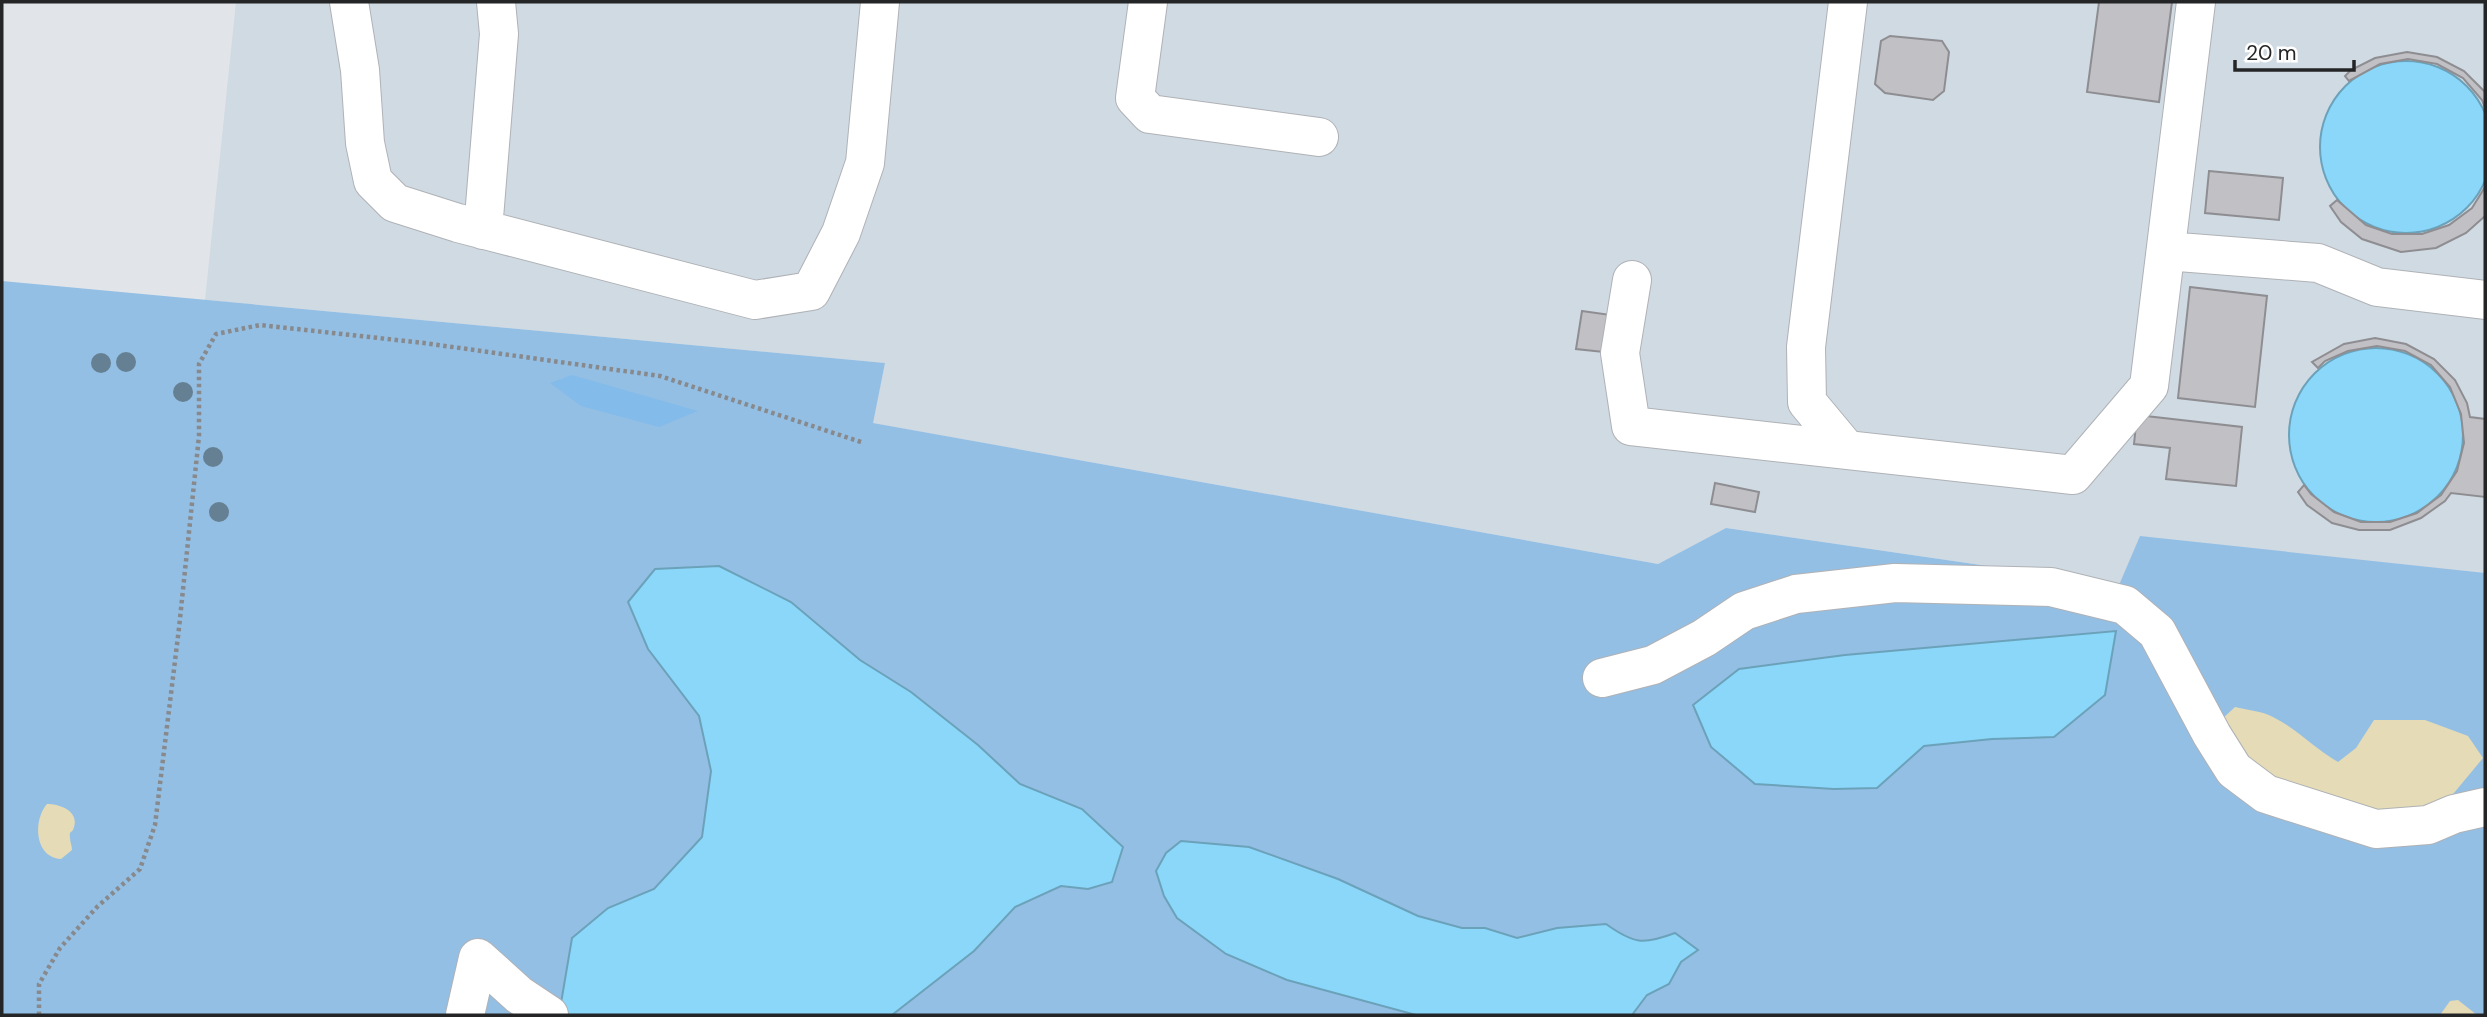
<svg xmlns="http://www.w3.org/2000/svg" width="2487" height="1017" font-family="'DM Sans',sans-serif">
  <rect width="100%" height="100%" fill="#e1e5e9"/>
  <path fill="#d0dae3" d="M236,2H2485V573L2119,585L1726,528L1658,564L872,423L885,363L205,300Z"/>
  <path fill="#94bfe4" d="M2,281L885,363L873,423L1658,564L1726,528L2119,585L2140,536L2485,573V1015H2Z"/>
  <path fill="#83bbea" d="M572,375L698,411L659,427L581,406L550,383Z"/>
  <path fill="#e5dbb6" d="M2235,707C2247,710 2262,711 2273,717C2297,729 2315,749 2338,762L2356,748L2374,720H2425L2468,736L2483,758L2439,811L2388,826L2268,788L2221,720Z
    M47,804C60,804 79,811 74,827C72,835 69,829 70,838C70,842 72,846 72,850L61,859C34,857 33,820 47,804Z
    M2458,1000L2477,1015H2440L2450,1001Z"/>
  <path fill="#8ad7fa" stroke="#6ba2ba" stroke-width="2" d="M2320 147a86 86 0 1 1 172 0a86 86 0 1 1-172 0Z
    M2289 435a87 87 0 1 1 174 0a87 87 0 1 1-174 0Z
    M719,566L791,602L860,660L911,692L978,745L1020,784L1082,809L1123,847L1112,882L1088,889L1061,886L1015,907L974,951L892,1015H554L560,1009L572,938L608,908L654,889L702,837L711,771L699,716L648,649L628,602L655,569Z
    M2116,631L2105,695L2054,737L1992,739L1924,746L1877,788L1834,789L1755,784L1711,747L1693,705L1739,669L1845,655Z
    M1181,841L1249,847L1338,879L1418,916L1462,928H1485L1517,938L1557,928L1606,924C1634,944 1643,945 1675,933L1698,950L1681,962L1669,984L1647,995L1632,1015H1416L1287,980L1226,954L1177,918L1164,896L1156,871L1166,853Z"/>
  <path fill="#c0c0c5" stroke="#8e8e92" stroke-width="2" d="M2099,2H2172L2159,102L2087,92Z
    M1890,36L1942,41L1949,52L1944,91L1933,100L1885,93L1875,84L1881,41Z
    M2407,52L2437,57L2464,71L2485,92V108L2482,100L2463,78L2437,64L2408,59L2380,64L2349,81L2345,76L2351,70L2375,58Z
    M2209,171L2283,178L2279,220L2205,213Z
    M2485,187V216L2466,233L2436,248L2401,252L2362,239L2341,222L2330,206L2337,200L2366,225L2392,234H2422L2449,225L2472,208Z
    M2190,287L2267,296L2255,407L2178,398Z
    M1582,311L1618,316L1613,353L1576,349Z
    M2375,338L2406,344L2434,359L2455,380L2467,403L2470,417L2485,419V497L2451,493L2445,501L2421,518L2390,530H2359L2332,523L2307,505L2298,492L2304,485L2311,494L2334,512L2361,522H2390L2417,513L2441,495L2457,471L2464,443L2461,414L2450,387L2431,365L2405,351L2377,346L2348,351L2325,361L2318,368L2312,362L2344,344Z
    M2137,415L2242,427L2236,486L2166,479L2170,448L2134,444Z
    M1715,483L1759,492L1755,512L1711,504Z"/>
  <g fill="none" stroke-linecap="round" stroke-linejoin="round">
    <defs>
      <path id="minor" d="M349,2L360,70L365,143L373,181L395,203L458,223L755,300L811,291L841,233L865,163L880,2
        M1148,2L1135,98L1150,114L1319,137
        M483,230L499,34L496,2
        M2166,251L2318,263L2377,287L2485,300
        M1632,280L1620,353L1631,426L2073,475L2149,386L2196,2
        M1847,450L1807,402L1806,347L1848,2
        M1602,678L1653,665L1704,638L1744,611L1796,594L1895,583L2051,587L2125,605L2157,632L2212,735L2234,770L2266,794L2376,829L2428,825L2454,814L2485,807
        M465,1015L478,958L519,995L549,1015"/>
    </defs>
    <use href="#minor" stroke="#afb2b6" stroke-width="40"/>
    <path stroke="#87898c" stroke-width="4.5" stroke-dasharray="3.5 3.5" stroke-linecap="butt" d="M39,1015V984L60,948L97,907L140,869L155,825L179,628L199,436V364L216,334L260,325L424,343L660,376L861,442"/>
    <use href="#minor" stroke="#fff" stroke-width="38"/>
  </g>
  <g fill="#668093">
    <circle cx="126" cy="362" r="10"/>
    <circle cx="101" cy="363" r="10"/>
    <circle cx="183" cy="392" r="10"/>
    <circle cx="213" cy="457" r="10"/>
    <circle cx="219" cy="512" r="10"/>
  </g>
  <rect width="2487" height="1017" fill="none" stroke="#242526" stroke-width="7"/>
  <path d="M2235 60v10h119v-10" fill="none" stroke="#242526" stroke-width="3.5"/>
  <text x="2246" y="60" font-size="21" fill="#242526" stroke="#ffffff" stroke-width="5" paint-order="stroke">20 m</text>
</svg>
